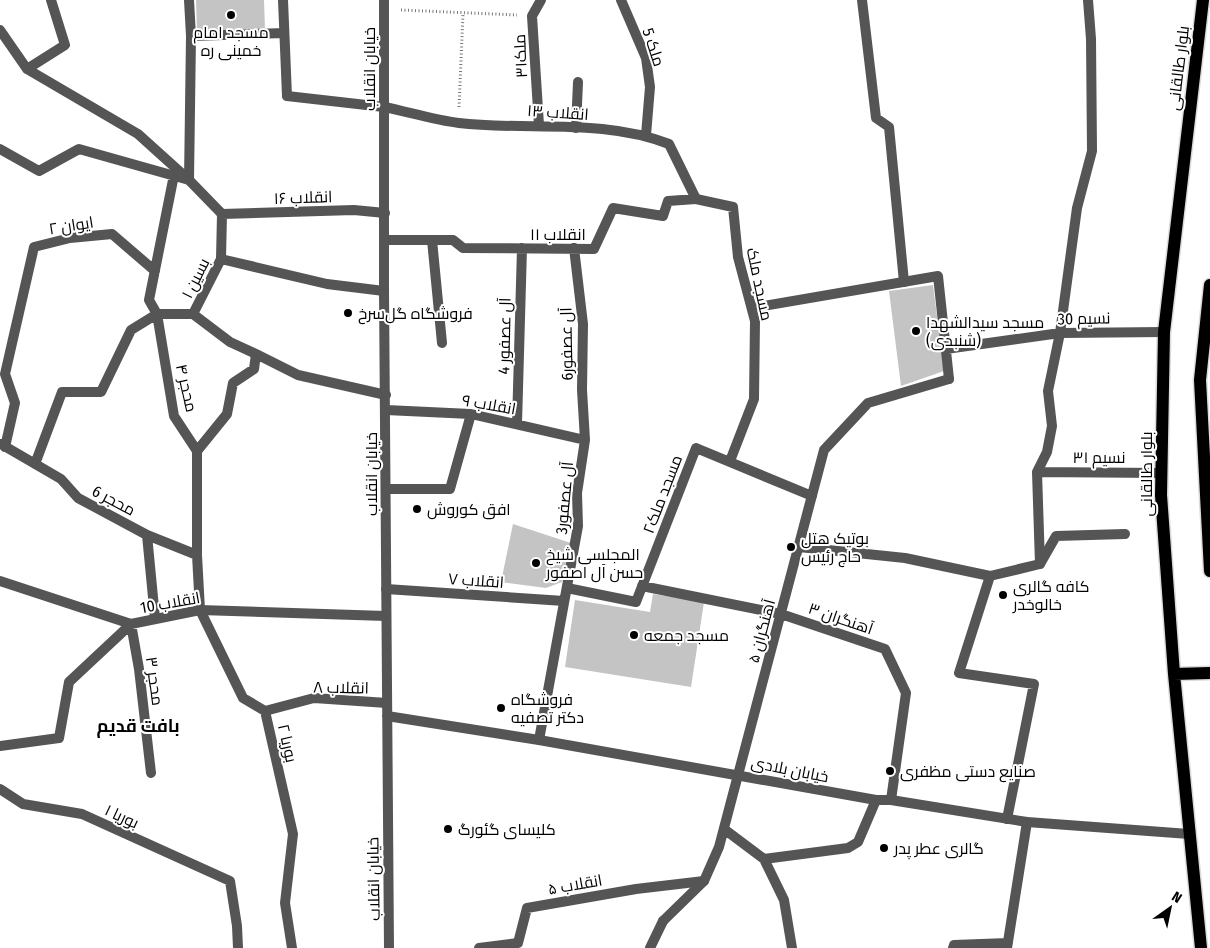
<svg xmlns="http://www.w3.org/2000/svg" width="1210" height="948" font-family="'Fira Sans Condensed',Cairo,sans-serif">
  <rect width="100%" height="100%" fill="#fff"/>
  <path fill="#c4c4c4" d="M196,0H264L265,30L197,32Z
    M933,285L944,371L901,386L889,291Z
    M513,524L574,544L562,582L546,588L501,582Z
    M653,594L704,602L691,687L565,667L575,600L650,612Z"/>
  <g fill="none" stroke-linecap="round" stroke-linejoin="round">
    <defs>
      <path id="primary" d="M1210,285L1200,380L1210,571
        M1174,674L1210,673
        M1201,948L1174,674L1161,495L1164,332L1203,0"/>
    </defs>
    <use href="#primary" stroke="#dbdbdb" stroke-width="15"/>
    <path stroke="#777" stroke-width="3" stroke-dasharray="1 2.5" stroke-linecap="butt" d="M401,10L517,15
      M459,107L463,14"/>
    <path stroke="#555" stroke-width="10" d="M862,0L876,118L889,127L904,282
      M287,96L384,107
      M0,149L39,171L79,149L189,180L191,36
      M174,175L149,300L157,314H193
      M696,199L733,207L738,257L755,321L754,399L730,461
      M193,314L221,259L327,284L384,291
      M193,314L230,342L256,354L254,369L233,383L227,414L197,451
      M256,354L298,375L386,395
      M1,444L61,479L78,498L147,535L155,618
      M5,447L15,403L5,374L34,247L70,238L112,234L155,271
      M35,464L62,392H101L131,330L157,314L174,416L197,451V555
      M147,535L197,555L200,610L243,698L265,711L293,834L285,903L292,948
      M799,547L905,558L990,576L1040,564L1056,536L1125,534
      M990,576L959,673L1034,684L1007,819
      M0,581L131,624
      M642,586L781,614L885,649L906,693L891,800
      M567,588L636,602L696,448L812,496
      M738,775L824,450L868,403L949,379
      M0,789L23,804L82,814L230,881L237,926L238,948
      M479,948L518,943L527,908L636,889L704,881
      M650,948L663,921"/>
    <path stroke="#555" stroke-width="10" d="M189,0L191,36L284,33
      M283,0L287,96
      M621,0L646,58L650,87L646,135
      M0,30L27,69L138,134L189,180L222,214L221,259
      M27,69L65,45L51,0
      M384,107C409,112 434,120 459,123C528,131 603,118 669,144L696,199L668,201L663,216L613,208L594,249L463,248L453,240H385
      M539,125L532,16L541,0
      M576,128L578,82
      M222,214L354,210L385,213
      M432,240L442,343
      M752,308L938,276L949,379
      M946,349L1060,333L1164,332
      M386,410L471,414L585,440
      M517,424L522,248
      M1037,472L1161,473
      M386,489H450L471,414
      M1040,564L1037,472L1047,452L1052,426L1048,391L1060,333L1077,208L1092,151L1091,39L1088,0
      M386,589L564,601
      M131,624L139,669L151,773
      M265,711L314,698L387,703
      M539,740L578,526L577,493L585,440L582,390L583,324L574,248
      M0,746L59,738L69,682L131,624L200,610L386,616
      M724,829L764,859
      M663,921L704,881L719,847L738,775
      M792,948L784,900L764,859L848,848L858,842L876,800
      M953,948L954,945L1008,943
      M1007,948L1027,822"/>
    <path stroke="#555" stroke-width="10" d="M384,0V291L389,948
      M387,716L539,740L876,800H891L1027,822L1189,834"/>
    <use href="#primary" stroke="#000" stroke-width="12"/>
  </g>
  <g fill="#000" stroke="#fff" stroke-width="2">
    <circle cx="231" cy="15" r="5"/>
    <circle cx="348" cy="313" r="5"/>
    <circle cx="916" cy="331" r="5"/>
    <circle cx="417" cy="509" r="5"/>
    <circle cx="791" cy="547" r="5"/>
    <circle cx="536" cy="563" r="5"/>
    <circle cx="1003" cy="595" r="5"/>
    <circle cx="634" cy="635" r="5"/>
    <circle cx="501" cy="708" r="5"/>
    <circle cx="890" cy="771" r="5"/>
    <circle cx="448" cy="829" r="5"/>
    <circle cx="884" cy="848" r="5"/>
  </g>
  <g text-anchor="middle" stroke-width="4" stroke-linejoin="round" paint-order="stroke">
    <g font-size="16" fill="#000" stroke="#fff" text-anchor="start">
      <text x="231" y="38" text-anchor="middle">مسجد امام<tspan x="231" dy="18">خمینی ره</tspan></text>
      <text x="358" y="319">فروشگاه گل‌سرخ</text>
      <text x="926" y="328">مسجد سیدالشهدا<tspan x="926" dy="18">(شنبدی)</tspan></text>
      <text x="427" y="515">افق کوروش</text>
      <text x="801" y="544">بوتیک هتل<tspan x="801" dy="18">حاج رئیس</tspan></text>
      <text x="546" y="560">المجلسی شیخ<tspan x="546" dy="18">حسن آل اصفور</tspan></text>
      <text x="1013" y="592">کافه گالری<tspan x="1013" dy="18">خالوخدر</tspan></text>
      <text x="644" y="641">مسجد جمعه</text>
      <text x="511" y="705">فروشگاه<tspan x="511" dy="18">دکتر تصفیه</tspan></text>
      <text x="900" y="777">صنایع دستی مظفری</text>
      <text x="458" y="835">کلیسای گئورگ</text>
      <text x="894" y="854">گالری عطر پدر</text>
    </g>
    <g font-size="16" fill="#000" stroke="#fff">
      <text transform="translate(654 47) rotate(72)" y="6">ملک 5</text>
      <text transform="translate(520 56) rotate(-93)" y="6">ملک۳۱</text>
      <text transform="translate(1178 68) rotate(-83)" y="6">بلوار طالقانی</text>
      <text transform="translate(369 69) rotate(-90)" y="6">خیابان انقلاب</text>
      <text transform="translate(558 112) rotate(4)" y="6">انقلاب ۱۳</text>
      <text transform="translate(303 197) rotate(-2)" y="6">انقلاب ۱۶</text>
      <text transform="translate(71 225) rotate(-9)" y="6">ایوان ۲</text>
      <text x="558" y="240">انقلاب ۱۱</text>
      <text transform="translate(195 278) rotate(-63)" y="6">بسین ۱</text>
      <text transform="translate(760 284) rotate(78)" y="6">مسجد ملک</text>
      <text transform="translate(1084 318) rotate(-1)" y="6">نسیم 30</text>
      <text transform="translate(504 336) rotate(-89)" y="6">آل عصفور 4</text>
      <text transform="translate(566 344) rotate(-91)" y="6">آل عصفور6</text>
      <text transform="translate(187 388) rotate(77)" y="6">محجر ۴</text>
      <text transform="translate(489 404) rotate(10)" y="6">انقلاب ۹</text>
      <text x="1099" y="463">نسیم ۳۱</text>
      <text transform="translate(371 474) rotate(-90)" y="6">خیابان انقلاب</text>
      <text transform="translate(1146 474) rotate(-90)" y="6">بلوار طالقانی</text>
      <text transform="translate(662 494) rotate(-69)" y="6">مسجد ملک۲</text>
      <text transform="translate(564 498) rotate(-85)" y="6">آل عصفور3</text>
      <text transform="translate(114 500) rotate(28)" y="6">محجر 6</text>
      <text transform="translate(476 580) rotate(4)" y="6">انقلاب ۷</text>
      <text transform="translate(170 602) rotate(-10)" y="6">انقلاب 10</text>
      <text transform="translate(841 618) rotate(19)" y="6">آهنگران ۳</text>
      <text transform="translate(761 631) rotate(-75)" y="6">آهنگران ۵</text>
      <text transform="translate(155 681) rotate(82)" y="6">محجر ۳</text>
      <text transform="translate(341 687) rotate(1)" y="6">انقلاب ۸</text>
      <text transform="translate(288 743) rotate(77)" y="6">بوریا ۲</text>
      <text transform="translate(790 769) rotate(11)" y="6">خیابان بلادی</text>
      <text transform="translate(122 816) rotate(25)" y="6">بوریا ۱</text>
      <text transform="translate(373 879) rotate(-91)" y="6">خیابان انقلاب</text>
      <text transform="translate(575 884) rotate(-10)" y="6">انقلاب ۵</text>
    </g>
    <g font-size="18" font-weight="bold" fill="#000" stroke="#fff">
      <text x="138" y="732">بافت قدیم</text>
    </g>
  </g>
  <g transform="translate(1170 908) rotate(33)" stroke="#ffffff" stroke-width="4" paint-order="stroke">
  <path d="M0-4L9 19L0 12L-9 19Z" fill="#000000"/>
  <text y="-8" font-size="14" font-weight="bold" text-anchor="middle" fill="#000000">N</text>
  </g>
</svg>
